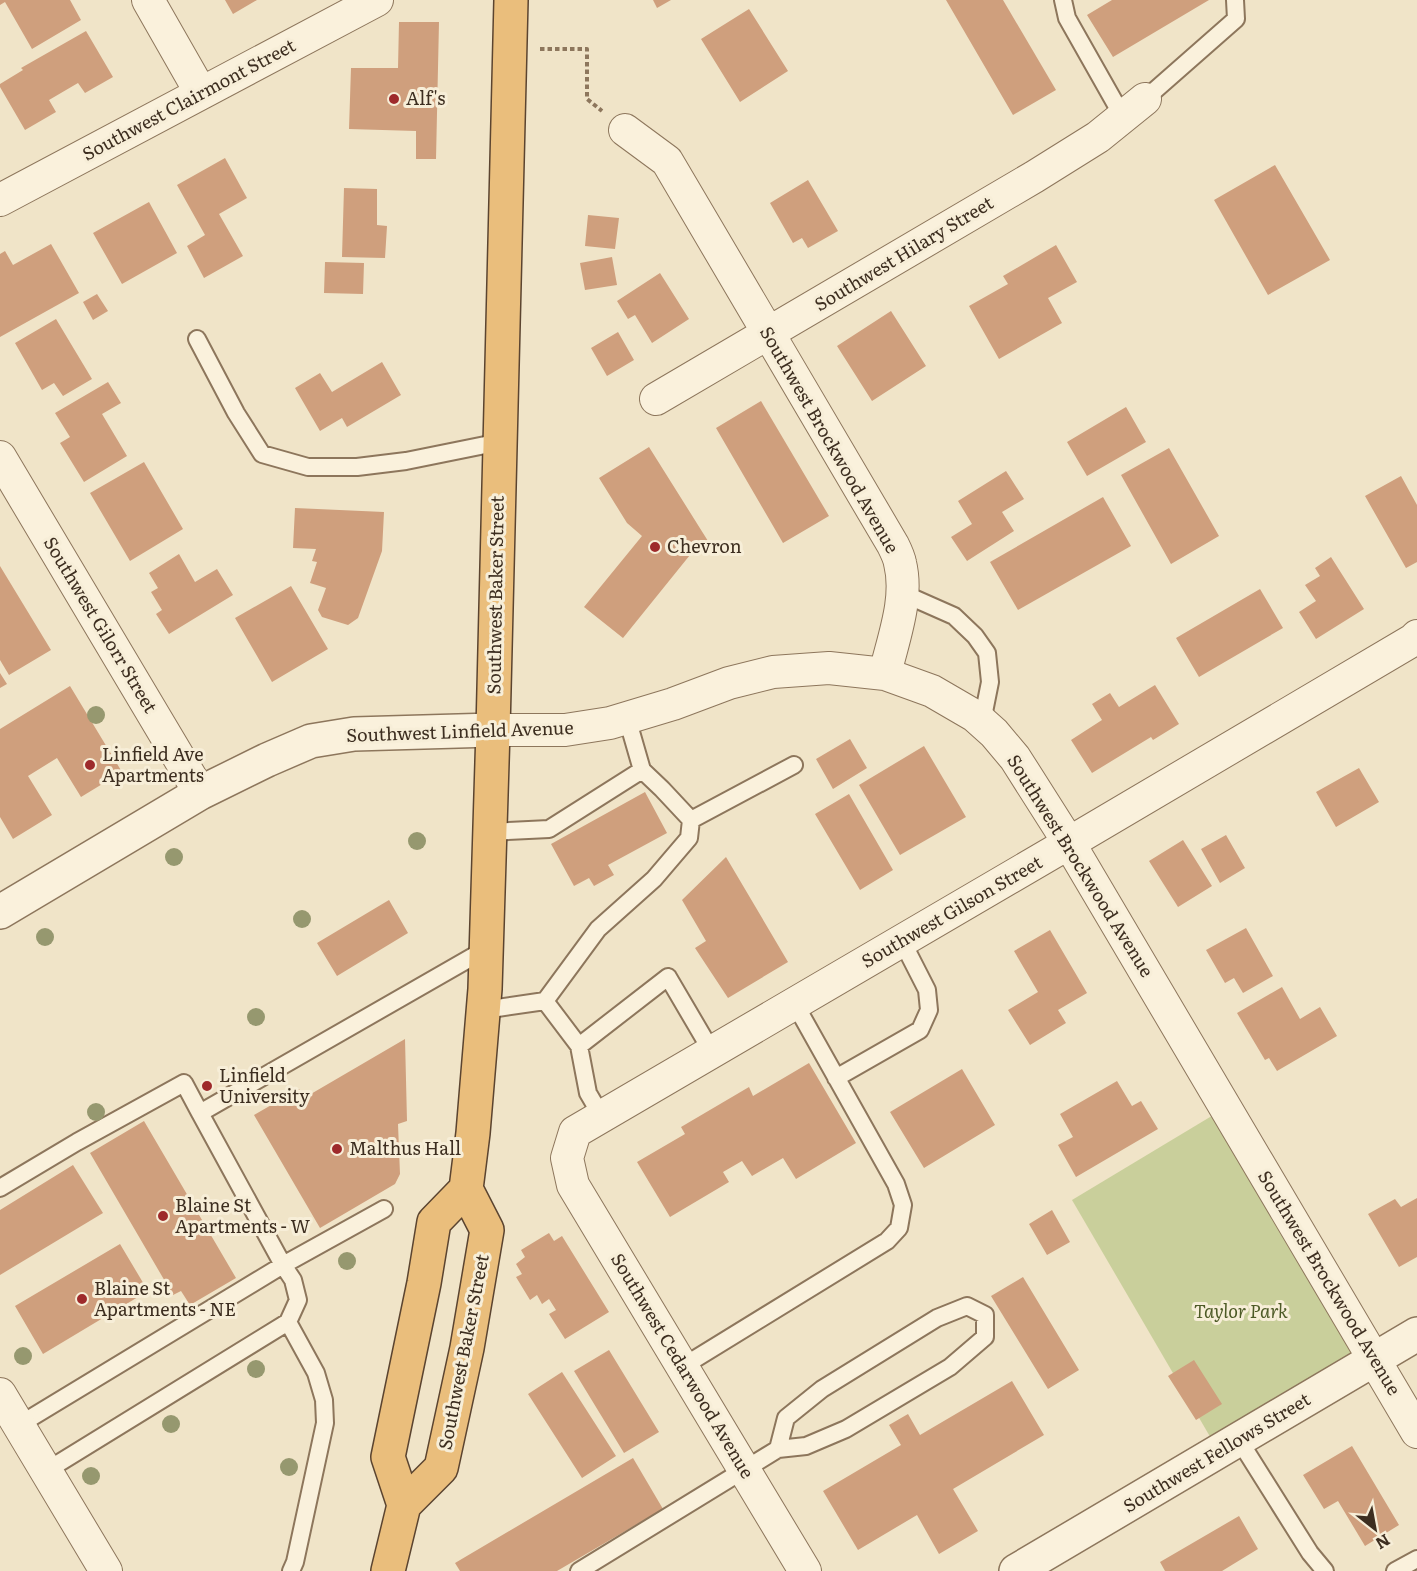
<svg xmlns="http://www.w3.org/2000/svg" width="1417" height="1571" font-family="Literata,serif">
  <rect width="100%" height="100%" fill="#f0e4c8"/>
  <path fill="#c9cf9b" d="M1225,1108L1374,1360L1219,1452L1072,1200Z"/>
  <path fill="#cf9f7d" d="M0,0H70L81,20L32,49L5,2L0,5Z
    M225,0H257L233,14Z
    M653,0H671L657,8Z
    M946,0H1003L1056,90L1013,115Z
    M1112,0H1209L1113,57L1087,15Z
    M749,9L788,71L740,102L701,39Z
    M399,22H439L436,159H416V131L349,129L351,68H398Z
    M86,31L113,77L85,93L78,83L49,100L56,112L25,130L0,87V84L23,70L21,68Z
    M225,158L247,198L219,214L243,256L204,278L187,246L205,235L177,185Z
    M1275,165L1330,260L1268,295L1214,200Z
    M808,180L838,231L808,248L802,238L793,243L770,203Z
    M344,188L377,189V225L387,226L385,258L342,257Z
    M149,202L177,253L122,284L93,233Z
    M588,215L619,218L615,249L585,246Z
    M51,244L79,293L0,337V254L5,251L13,265Z
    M1056,245L1077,282L1048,298L1062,323L999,359L969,306L1008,284L1003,276Z
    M612,257L617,285L585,290L580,263Z
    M325,262L364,263L363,294L324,293Z
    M660,273L689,319L652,343L635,315L628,319L617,301Z
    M97,294L108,311L93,320L83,302Z
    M891,311L926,366L872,401L837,346Z
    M56,319L92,379L63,396L54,383L42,390L15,343Z
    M618,332L634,360L607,376L591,348Z
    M382,362L401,395L347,427L342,418L320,431L295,388L320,373L332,392Z
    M108,382L121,403L102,414L127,456L84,482L60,443L70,437L55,413Z
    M761,401L829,516L783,543L716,428Z
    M1126,407L1146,442L1087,476L1067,442Z
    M649,447L708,541L694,550L623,638L584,607L642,536L627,523L599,478Z
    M1169,448L1219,536L1171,564L1121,475Z
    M144,462L183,529L130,561L90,493Z
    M1006,471L1024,499L1002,512L1014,531L967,561L951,537L972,524L958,501Z
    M1401,476L1417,505V562L1406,568L1365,496Z
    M1103,497L1131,546L1018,610L990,562Z
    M295,508L384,512L382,551L358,618L348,625L322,617L318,610L326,588L310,583L317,562L312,561L316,549L293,548Z
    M179,554L195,582L217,569L233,595L169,634L156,614L162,610L151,592L158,588L149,573Z
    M1331,557L1364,609L1316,639L1299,612L1316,601L1305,585L1320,576L1315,568Z
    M0,566L51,650L9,675L0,660Z
    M291,586L328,649L272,682L235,618Z
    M1260,589L1283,628L1199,677L1176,638Z
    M0,673L7,684L0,688Z
    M1155,685L1179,724L1153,740L1151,737L1092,773L1071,740L1102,720L1092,704L1110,693L1119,707Z
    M70,686L122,772L81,797L57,758L28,776L52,815L13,839L0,817V729Z
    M850,739L867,768L833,789L816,759Z
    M924,746L966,817L900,855L859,785Z
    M1359,768L1379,802L1336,827L1316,792Z
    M645,792L667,833L608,865L614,875L594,886L589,878L574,886L551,844Z
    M849,794L893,870L860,890L815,814Z
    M1226,835L1245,868L1220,883L1201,849Z
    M1183,840L1212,886L1178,907L1149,861Z
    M726,857L788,962L728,998L695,948L706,941L682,900Z
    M389,900L408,933L337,976L317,943Z
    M1246,928L1273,976L1243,993L1234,978L1225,983L1206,950Z
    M1050,930L1087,993L1058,1010L1066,1023L1030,1045L1008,1010L1038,992L1014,951Z
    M1282,987L1300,1019L1320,1007L1337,1036L1277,1071L1269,1058L1265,1060L1237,1013Z
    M405,1039L407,1121L398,1124L400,1174L395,1184L320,1228L254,1115L299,1089L304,1098Z
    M809,1063L856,1143L796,1179L783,1158L752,1176L742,1161L723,1172L729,1182L670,1217L637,1162L685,1134L681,1127L749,1087L753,1096Z
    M962,1069L995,1125L924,1168L890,1112Z
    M1117,1081L1132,1106L1141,1101L1158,1129L1076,1177L1058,1145L1073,1137L1060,1114Z
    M144,1121L236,1278L190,1305L181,1291L173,1295L90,1153Z
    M73,1165L103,1213L0,1275V1210Z
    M1417,1198V1257L1399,1267L1368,1214L1395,1199L1401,1207Z
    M1052,1210L1070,1242L1047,1255L1029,1224Z
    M549,1233L554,1241L562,1236L609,1312L565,1339L549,1314L556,1310L549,1299L542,1304L537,1295L530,1300L516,1277L522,1274L516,1264L525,1257L521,1250Z
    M120,1244L148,1291L43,1354L15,1306Z
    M1023,1277L1079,1370L1048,1389L991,1296Z
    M609,1350L659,1432L624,1453L574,1371Z
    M1194,1360L1222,1404L1196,1420L1168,1376Z
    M562,1372L616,1456L582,1478L528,1394Z
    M1012,1381L1044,1435L953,1489L978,1531L939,1554L917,1515L858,1550L823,1491L901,1445L889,1425L908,1414L920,1435Z
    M1352,1446L1399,1525L1365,1546L1338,1501L1324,1509L1303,1475Z
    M633,1458L663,1509L557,1571H460L455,1563Z
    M1239,1516L1258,1549L1222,1571H1165L1160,1562Z"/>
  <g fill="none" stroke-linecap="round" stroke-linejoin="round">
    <defs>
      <path id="service" d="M1063,0L1067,18L1123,117
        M1145,99L1236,19L1235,0
        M197,339L236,413L262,454L308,467H357L406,461L500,442
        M902,593L954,616L975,636L987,653L990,682L982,722
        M627,718L642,770L662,789L691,820
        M490,832L549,829L642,770
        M545,1001L579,1046L588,1093L602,1117
        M484,1010L545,1001L598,929L654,879L689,838L691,820L794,765
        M579,1046L668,977L712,1052
        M836,1078L920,1030L929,1010L927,990L902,941
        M0,1188L77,1142L184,1083L200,1113
        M288,1322L298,1300L293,1280L283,1265L200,1113L486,949
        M682,1367L887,1241L899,1228L903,1205L896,1184L795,1004
        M19,1425L283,1265L384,1209
        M1239,1440L1310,1553L1325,1571
        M46,1471L288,1322L316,1373L324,1400L325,1423L295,1562L291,1571
        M579,1571L778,1449L806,1446L846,1429L950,1367L985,1337V1315L967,1306L937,1318L822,1389L786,1418L778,1449
        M1395,1571L1417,1559"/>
      <path id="minor" d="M148,0L201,93
        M625,130L667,161L893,545C896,551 899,557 900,563C909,599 893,639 885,674
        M0,200L377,0
        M656,399L1034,177L1098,137L1145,99
        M0,457L200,793
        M493,730H565L610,723L673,704L729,683L773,672L829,668L885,674L932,691L975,716L994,733L1015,758L1069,843L1417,1432
        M0,1394L106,1571
        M805,1571L573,1185L567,1158L575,1132L1069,843L1413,640L1417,636"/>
      <path id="tertiary" d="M0,912L200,793L267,760L311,741L354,734L493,730
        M1016,1571L1417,1334"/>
      <path id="trunk" d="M404,1505L441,1468L467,1348L487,1230L466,1189L473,1133L485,989L493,730L511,0
        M388,1571L404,1505L388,1457L424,1283L434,1222L466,1189"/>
    </defs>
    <use href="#service" stroke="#8d765c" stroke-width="20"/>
    <use href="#minor" stroke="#8d765c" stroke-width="34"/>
    <use href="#tertiary" stroke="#8d765c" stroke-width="36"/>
    <use href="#trunk" stroke="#5b4430" stroke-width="36"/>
    <path stroke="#8d765c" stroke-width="4" stroke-dasharray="4.5 3" stroke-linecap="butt" d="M540,49H587V99L602,111"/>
    <use href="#service" stroke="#faf1dc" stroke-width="16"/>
    <use href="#minor" stroke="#faf1dc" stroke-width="32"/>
    <use href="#tertiary" stroke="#faf1dc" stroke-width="33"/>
    <use href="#trunk" stroke="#eabe7c" stroke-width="33"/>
  </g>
  <g fill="#96986f">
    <circle cx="96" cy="715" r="9"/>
    <circle cx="417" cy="841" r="9"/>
    <circle cx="174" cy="857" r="9"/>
    <circle cx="302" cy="919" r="9"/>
    <circle cx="45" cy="937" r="9"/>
    <circle cx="256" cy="1017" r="9"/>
    <circle cx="96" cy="1112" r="9"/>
    <circle cx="347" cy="1261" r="9"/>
    <circle cx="23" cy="1356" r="9"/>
    <circle cx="256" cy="1369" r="9"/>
    <circle cx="171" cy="1424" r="9"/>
    <circle cx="289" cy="1467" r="9"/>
    <circle cx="91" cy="1476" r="9"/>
  </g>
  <g fill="#9e2a2b" stroke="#f7eed8" stroke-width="2">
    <circle cx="394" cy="99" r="6"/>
    <circle cx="655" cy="547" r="6"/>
    <circle cx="90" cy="765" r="6"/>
    <circle cx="207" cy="1086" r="6"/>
    <circle cx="337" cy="1149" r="6"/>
    <circle cx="163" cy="1216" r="6"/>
    <circle cx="82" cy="1299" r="6"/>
  </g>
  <g text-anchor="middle" stroke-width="6" stroke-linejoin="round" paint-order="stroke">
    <g font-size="18" fill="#3d2e20" stroke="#f7eed8" text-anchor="start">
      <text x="406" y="105">Alf's</text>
      <text x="667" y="553">Chevron</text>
      <text x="102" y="761">Linfield Ave<tspan x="102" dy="21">Apartments</tspan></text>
      <text x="219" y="1082">Linfield<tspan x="219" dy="21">University</tspan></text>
      <text x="349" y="1155">Malthus Hall</text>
      <text x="175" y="1212">Blaine St<tspan x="175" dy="21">Apartments - W</tspan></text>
      <text x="94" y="1295">Blaine St<tspan x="94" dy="21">Apartments - NE</tspan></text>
    </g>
    <g font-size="18" fill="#3d2e20" stroke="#f7eed8">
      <text transform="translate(189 100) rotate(-28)" y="6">Southwest Clairmont Street</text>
      <text transform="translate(904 254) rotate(-31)" y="6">Southwest Hilary Street</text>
      <text transform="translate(829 440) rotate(60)" y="6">Southwest Brockwood Avenue</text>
      <text transform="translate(496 595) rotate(-89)" y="6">Southwest Baker Street</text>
      <text transform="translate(100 625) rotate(59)" y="6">Southwest Gilorr Street</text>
      <text transform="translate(460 732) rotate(-2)" y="6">Southwest Linfield Avenue</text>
      <text transform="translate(1080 866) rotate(58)" y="6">Southwest Brockwood Avenue</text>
      <text transform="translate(952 912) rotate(-30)" y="6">Southwest Gilson Street</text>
      <text transform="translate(1329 1283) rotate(59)" y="6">Southwest Brockwood Avenue</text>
      <text transform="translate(464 1352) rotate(-79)" y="6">Southwest Baker Street</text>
      <text transform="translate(682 1366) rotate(59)" y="6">Southwest Cedarwood Avenue</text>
      <text transform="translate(1217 1453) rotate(-31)" y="6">Southwest Fellows Street</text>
    </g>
    <g font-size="18" font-style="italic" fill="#4d5a26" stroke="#f7eed8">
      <text x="1241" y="1318">Taylor Park</text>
    </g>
  </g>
  <g transform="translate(1375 1529) rotate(149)" stroke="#f7eed8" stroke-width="4.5" paint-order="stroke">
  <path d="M0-4.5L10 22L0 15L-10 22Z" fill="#3d2e20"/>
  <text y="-9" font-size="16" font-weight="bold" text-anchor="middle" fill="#3d2e20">N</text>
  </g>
</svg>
